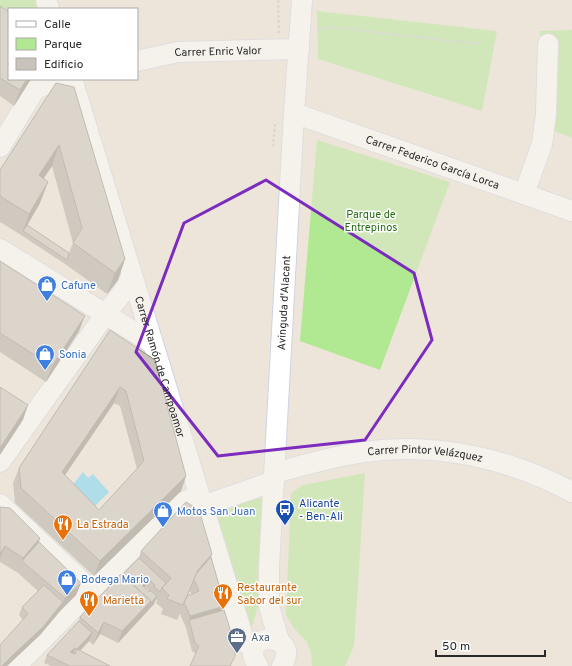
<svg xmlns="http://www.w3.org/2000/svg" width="572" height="666" font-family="Overpass,sans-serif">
  <rect width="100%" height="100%" fill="#ede5da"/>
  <path fill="#b0e991" d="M0,0H36L39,9H9V18L0,13Z
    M317,11L497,31L482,111L318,59Z
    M572,30V138L541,126L540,31Z
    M317,140L450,182L380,370L300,341Z
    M365,473L354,646L345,666H312L311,653L307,642L294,628L286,615L291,493L303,485Z
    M255,496L264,500L258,606L252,627L248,626L216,521L217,512Z"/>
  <path fill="#64d3f9" d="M83,472L88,478L93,474L109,492L94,507L71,487Z"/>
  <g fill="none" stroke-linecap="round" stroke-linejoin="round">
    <defs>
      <g id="minor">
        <path d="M46,0L49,9"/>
        <path id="s1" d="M137,61L178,52L299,49"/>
        <path id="s2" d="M72,79L244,640L253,650"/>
        <path id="s3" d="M294,113L572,211"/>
        <path d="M0,147L35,89L60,79"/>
        <path d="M524,194L542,144L546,114L548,44"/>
        <path d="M0,249L152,343"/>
        <path d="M0,462L105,315L123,292L132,276"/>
        <path id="s4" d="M275,473C304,465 334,456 364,452C435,442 509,458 572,492"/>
        <path d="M0,504L91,590"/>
        <path d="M203,506L274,481"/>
        <path id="s5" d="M279,641L269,606V567L294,113L302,0"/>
        <path d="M16,666L177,504L200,496"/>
        <path d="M258,666C235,631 303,630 282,666"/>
      </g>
    </defs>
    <use href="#minor" stroke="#cfd3e4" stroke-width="22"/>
    <path stroke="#c8c8c8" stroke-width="2.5" stroke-dasharray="3 2" stroke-linecap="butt" d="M278,0L279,33
      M317,30L330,27L479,44
      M275,124L273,145H275"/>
    <use href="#minor" stroke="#fff" stroke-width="20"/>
  </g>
  <path fill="#aca7a0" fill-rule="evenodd" d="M0,6L31,79L14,106L0,96Z
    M56,83L125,259L118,280L107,294L65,264L21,235L0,222V170ZM52,166L73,243L69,253L27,225L40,203L43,178Z
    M0,261L79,331L46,382L0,352Z
    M110,330L186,476L181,491L94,576L15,503L13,483L19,468ZM114,403L120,406L137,469L99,510L65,475Z
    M0,507L40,538L39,542L81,583L76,595L61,610L40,635L7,666L23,620L19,615L22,607L38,591L18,573L0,562Z
    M141,551L212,554L211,557L225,606L196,654L192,651L186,628L180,614V613L177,620L161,614L163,609L156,603L157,601L156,599L154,604L118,643L100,634L93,645L89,641L80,651L110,666H51L44,663L47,655L79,621L80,617L139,558ZM145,587L150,591L149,592L144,588ZM190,589V591L191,594L188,596Z"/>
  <path fill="#8c8882" d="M27,79H31L14,106L20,90Z
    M59,145L52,166L32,196L39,175Z
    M48,182L40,203L24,231H23L29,214Z
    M125,259L118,280L107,294L115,273Z
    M85,316L79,331L46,382L52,366Z
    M120,387L114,403L56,488L62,472Z
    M28,405L23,420L0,455V448Z
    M186,476L181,491L94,576L100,561Z
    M40,538L34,553L22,561L23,558Z
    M5,546L0,559V554Z
    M212,554L206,569L194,579L177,620L183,605L198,570Z
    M148,579L145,587L139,594L142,585Z
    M81,583L76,595L61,610L40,635L7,666H2L63,602L65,598Z
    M157,596L154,604L118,643L122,631L151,601Z
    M225,606L221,618L189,620L190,616Z
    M104,622L100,634L93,645L98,633Z
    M92,633L89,641L74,657L77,649Z
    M75,648L72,656L70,652Z"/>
  <path fill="#c8c2ba" stroke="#8c8882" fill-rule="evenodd" d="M0,6L9,12V79H27L20,90L0,78Z
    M56,83L74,87L125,259L115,273L73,243L82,228L59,145L39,175L48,182L29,214L0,196V170Z
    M27,225L69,253L67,260L23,231Z
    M0,261L85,316L52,366L0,333Z
    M110,330L155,360L186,476L100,561L21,488L19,468ZM120,387L126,391L144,461L99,510L62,472Z
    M0,387L28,405L0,448Z
    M186,502L199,510L212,554L198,570L183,605L167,599L169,595L162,588L171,578L141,551Z
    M0,507L10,508L40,538L23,558L5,546L0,554Z
    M39,542L81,583L65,598L22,561Z
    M211,557L225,606L190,616L184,602L187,596L199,591L194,579L196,574Z
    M139,558L166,583L162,588L160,592L154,587L155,585L148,579L142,585L149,592L150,590L157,596L150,604L151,601L122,575Z
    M121,574L151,601L122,631L104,622L98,633L80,617Z
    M44,585L63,602L43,627L12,656L2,666H0V645L28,614L22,607Z
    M224,610L235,645V656L230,666H190L199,646L195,643L189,620Z
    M79,621L92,633L77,649L75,648L70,652L75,654L77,649L110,666H70L47,655Z"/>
  <path d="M0 0H572V666H0ZM266,180L414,273L432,340L365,440L218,456L136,352L184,223Z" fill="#ede5da" fill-opacity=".55" fill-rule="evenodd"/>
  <path fill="none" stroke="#7b2cbf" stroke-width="3" stroke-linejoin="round" d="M266,180L414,273L432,340L365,440L218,456L136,352L184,223Z"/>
  <defs>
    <symbol id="shop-pin" viewBox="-11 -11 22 30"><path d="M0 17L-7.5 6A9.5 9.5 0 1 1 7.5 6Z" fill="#3f7fe0" stroke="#fff"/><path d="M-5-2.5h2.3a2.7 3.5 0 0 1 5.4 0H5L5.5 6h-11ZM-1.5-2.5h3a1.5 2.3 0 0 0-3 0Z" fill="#fff"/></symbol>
    <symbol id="bus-pin" viewBox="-11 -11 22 30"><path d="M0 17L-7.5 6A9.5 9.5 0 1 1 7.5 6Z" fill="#1a4fb4" stroke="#fff"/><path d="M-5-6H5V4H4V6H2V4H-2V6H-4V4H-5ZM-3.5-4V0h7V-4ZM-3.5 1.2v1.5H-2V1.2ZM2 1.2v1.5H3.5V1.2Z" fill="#fff"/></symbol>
    <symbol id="restaurant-pin" viewBox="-11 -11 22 30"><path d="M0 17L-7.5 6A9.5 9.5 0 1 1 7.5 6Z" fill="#e8710a" stroke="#fff"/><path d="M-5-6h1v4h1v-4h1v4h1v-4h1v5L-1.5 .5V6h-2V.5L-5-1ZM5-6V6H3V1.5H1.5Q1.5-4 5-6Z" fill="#fff"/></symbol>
    <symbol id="office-pin" viewBox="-11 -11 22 30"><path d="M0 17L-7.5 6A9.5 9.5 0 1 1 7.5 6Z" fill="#5c6f8a" stroke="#fff"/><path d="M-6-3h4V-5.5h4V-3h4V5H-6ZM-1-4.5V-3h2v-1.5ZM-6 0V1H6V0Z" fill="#fff"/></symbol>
  </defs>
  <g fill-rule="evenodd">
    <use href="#shop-pin" x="36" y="274" width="22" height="30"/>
    <use href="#shop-pin" x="34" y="343" width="22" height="30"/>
    <use href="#bus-pin" x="274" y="498" width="22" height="30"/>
    <use href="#shop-pin" x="152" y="500" width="22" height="30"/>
    <use href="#restaurant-pin" x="52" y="513" width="22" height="30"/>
    <use href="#shop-pin" x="56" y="568" width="22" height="30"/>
    <use href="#restaurant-pin" x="212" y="582" width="22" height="30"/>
    <use href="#restaurant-pin" x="78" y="589" width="22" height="30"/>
    <use href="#office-pin" x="226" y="626" width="22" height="30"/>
  </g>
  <g text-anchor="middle" stroke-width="3" stroke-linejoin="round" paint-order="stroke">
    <g font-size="11" fill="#2a2a2a" stroke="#fff">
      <text dy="4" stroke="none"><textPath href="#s1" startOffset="82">Carrer Enric Valor</textPath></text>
      <text dy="4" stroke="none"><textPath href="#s3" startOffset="147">Carrer Federico García Lorca</textPath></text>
      <text dy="4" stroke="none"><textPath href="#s5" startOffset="340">Avinguda d'Alacant</textPath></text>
      <text dy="4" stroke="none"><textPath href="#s2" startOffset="301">Carrer Ramón de Campoamor</textPath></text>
      <text dy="4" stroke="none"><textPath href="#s4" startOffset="153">Carrer Pintor Velázquez</textPath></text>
    </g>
    <g font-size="11" fill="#276d14" stroke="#fff">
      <text x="371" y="218">Parque de<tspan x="371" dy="13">Entrepinos</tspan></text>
    </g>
    <g font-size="11" fill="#366cbe" stroke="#fff" text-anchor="start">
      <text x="61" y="289">Cafune</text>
      <text x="59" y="358">Sonia</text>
      <text x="177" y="515">Motos San Juan</text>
      <text x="81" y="583">Bodega Mario</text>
    </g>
    <g font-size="11" fill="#164399" stroke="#fff" text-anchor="start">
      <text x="299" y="507">Alicante<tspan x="299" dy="13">- Ben-Ali</tspan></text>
    </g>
    <g font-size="11" fill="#c56008" stroke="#fff" text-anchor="start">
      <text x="77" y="528">La Estrada</text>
      <text x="237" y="591">Restaurante<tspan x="237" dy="13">Sabor del sur</tspan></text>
      <text x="103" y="604">Marietta</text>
    </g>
    <g font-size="11" fill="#4e5e75" stroke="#fff" text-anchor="start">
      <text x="251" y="641">Axa</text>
    </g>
  </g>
  <rect x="8" y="8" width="130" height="72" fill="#ffffff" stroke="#aaaaaa"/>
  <rect x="16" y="21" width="20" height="6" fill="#ffffff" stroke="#aaaaaa"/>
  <text x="44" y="28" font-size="12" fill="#2a2a2a">Calle</text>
  <rect x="16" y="38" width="20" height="12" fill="#b0e991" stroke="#aaaaaa"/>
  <text x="44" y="48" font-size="12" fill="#2a2a2a">Parque</text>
  <rect x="16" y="58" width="20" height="12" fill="#c8c2ba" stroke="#aaaaaa"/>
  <text x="44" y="68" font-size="12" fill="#2a2a2a">Edificio</text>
  <path d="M436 650v6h109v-6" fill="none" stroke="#2a2a2a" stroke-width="2"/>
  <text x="442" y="650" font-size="12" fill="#2a2a2a" stroke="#ffffff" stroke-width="3" paint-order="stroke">50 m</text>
</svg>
